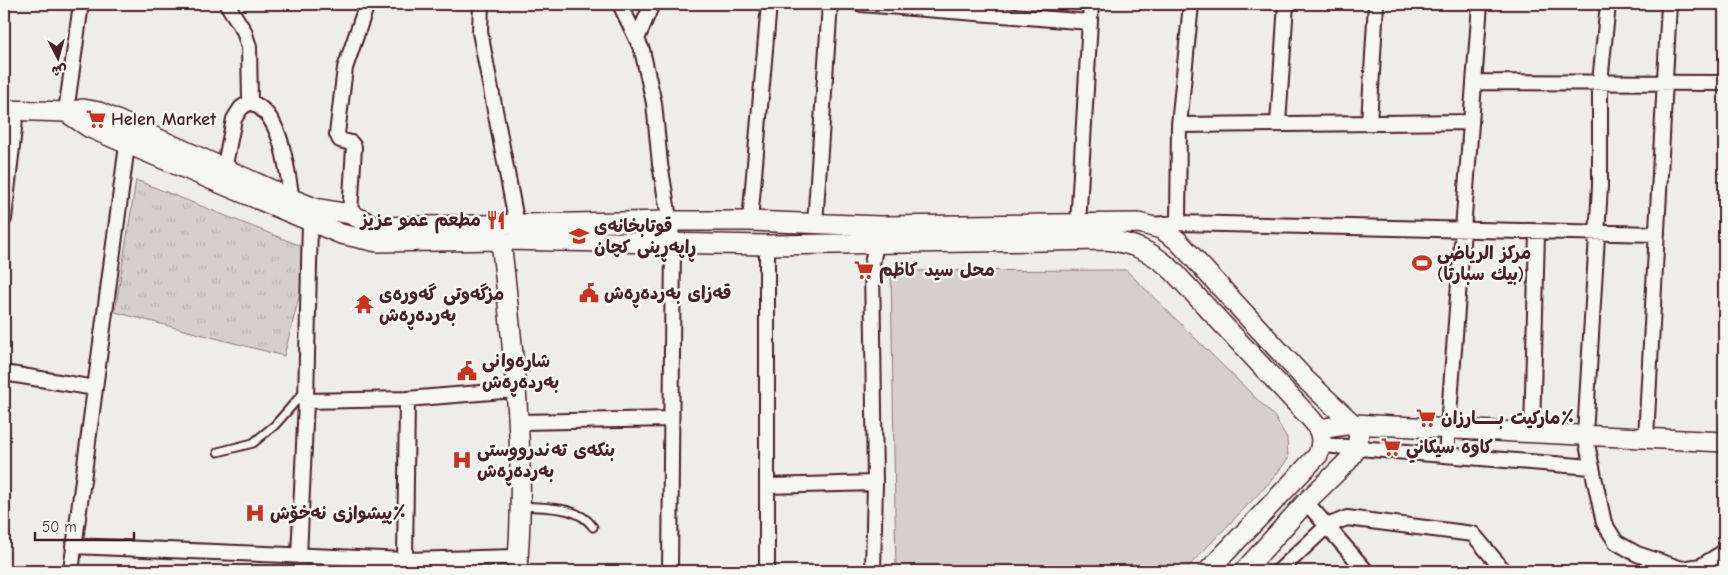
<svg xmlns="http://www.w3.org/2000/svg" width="1728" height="575" font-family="'Comic Neue','Playpen Sans Arabic',sans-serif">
  <defs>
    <pattern id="grass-tufts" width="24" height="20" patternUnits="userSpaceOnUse" patternTransform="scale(1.25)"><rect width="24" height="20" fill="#d7cfce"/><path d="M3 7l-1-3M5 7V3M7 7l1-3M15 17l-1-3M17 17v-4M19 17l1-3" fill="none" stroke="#bab1b1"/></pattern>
  </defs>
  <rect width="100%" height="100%" fill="#efedea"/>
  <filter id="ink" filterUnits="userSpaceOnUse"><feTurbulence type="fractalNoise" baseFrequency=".02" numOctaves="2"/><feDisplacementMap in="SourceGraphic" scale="10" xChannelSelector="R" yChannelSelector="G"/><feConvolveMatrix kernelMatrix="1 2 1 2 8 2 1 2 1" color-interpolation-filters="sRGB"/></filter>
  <g filter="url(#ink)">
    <path fill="url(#grass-tufts)" stroke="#90777c" d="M136,180L311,250L284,356L115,312Z"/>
    <path fill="#d7cfce" stroke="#90777c" d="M1126,270L1274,416L1287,438L1288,459L1270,482L1184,571H896L891,271Z"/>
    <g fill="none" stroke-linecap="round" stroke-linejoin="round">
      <defs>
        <path id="service" d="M218,452L253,443L275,425L304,392
          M520,506C544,508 578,505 593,527"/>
        <path id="minor" d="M227,4L244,31L249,47L250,102
          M481,4L480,32L517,225
          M620,4L642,50L654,103L660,164L673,242L670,571
          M861,4L1090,22
          M1608,4L1600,82V186L1585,435L1604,523L1616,542L1637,554L1682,569L1701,566L1724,552
          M637,39L652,4
          M1474,82L1724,83
          M66,112L81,4
          M1369,123L1376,4
          M1278,124L1286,4
          M1179,125L1471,122
          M224,170L234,119L241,108L250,102C283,114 286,168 292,199
          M350,214L354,147L351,143L340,140L337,134L345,68L367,4
          M4,219L16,110
          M750,221L769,4
          M1178,223L1179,125L1191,4
          M815,224L830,4
          M1078,225L1091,4
          M1151,225L1178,223L1657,234
          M4,373L95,388
          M306,401L407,399L517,390
          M520,422L671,419
          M1532,433L1537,232
          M1646,438L1669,4
          M1322,445L1591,467
          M1446,455L1480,4
          M767,486L875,483
          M1306,502L1366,571
          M73,546L405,560L518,557
          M299,556L306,401L310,221
          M405,560L407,399
          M71,571L127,145
          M767,571V245
          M873,571L875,483L872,264L876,244
          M1279,571L1327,526L1347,518L1473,534L1504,571"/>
        <path id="secondary" d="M4,110L66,112L83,109L99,112L292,199L315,208L350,214L377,227L668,221H750L880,226L1139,223L1161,229L1177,240L1305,379L1353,424L1359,434L1357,448L1347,462L1306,502L1244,571
          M66,112L90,128L217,182L341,234L377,242L501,240L767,245L1106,240C1133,243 1153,252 1173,271L1312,420C1322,432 1323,441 1318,455L1208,571
          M501,240C513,351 527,460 517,571
          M1319,429L1353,424L1724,442"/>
      </defs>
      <use href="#service" stroke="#4a1f2b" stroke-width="11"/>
      <use href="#minor" stroke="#4a1f2b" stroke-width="18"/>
      <use href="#secondary" stroke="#4a1f2b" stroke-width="22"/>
      <use href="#service" stroke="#f6f6f2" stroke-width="7"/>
      <use href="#minor" stroke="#f6f6f2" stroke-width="14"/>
      <use href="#secondary" stroke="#f6f6f2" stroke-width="19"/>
    </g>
  </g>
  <defs>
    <symbol id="supermarket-bare" viewBox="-9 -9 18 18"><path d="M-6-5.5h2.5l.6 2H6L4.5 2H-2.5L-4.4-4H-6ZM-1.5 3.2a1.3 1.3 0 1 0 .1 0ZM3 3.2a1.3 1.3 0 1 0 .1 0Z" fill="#c8321e" stroke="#f6f6f2" stroke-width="2.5" paint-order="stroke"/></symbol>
    <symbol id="restaurant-bare" viewBox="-9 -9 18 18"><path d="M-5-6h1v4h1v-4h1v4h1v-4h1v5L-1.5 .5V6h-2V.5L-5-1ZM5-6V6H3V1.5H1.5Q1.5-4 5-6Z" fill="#c8321e" stroke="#f6f6f2" stroke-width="2.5" paint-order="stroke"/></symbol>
    <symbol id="school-bare" viewBox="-9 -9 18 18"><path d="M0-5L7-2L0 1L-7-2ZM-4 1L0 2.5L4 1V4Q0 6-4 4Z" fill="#c8321e" stroke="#f6f6f2" stroke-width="2.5" paint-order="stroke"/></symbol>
    <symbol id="stadium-bare" viewBox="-9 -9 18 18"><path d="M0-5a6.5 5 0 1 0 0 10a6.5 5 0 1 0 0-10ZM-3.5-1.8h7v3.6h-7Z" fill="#c8321e" stroke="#f6f6f2" stroke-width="2.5" paint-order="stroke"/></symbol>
    <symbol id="civic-bare" viewBox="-9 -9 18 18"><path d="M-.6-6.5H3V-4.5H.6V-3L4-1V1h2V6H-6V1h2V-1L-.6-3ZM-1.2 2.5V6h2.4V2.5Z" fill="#c8321e" stroke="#f6f6f2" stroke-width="2.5" paint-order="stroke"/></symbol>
    <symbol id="temple-bare" viewBox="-9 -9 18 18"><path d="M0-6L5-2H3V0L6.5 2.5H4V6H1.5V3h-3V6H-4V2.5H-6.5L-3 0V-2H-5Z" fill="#c8321e" stroke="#f6f6f2" stroke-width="2.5" paint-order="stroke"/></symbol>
    <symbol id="hospital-bare" viewBox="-9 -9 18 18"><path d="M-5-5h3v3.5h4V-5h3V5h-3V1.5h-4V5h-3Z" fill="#c8321e" stroke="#f6f6f2" stroke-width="2.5" paint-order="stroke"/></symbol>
  </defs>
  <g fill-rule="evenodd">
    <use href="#supermarket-bare" x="82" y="105" width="28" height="28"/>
    <use href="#restaurant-bare" x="482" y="206" width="28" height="28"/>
    <use href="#school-bare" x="565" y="222" width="28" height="28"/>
    <use href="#stadium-bare" x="1408" y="249" width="28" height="28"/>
    <use href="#supermarket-bare" x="850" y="256" width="28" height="28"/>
    <use href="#civic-bare" x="575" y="279" width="28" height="28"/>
    <use href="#temple-bare" x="350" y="290" width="28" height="28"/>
    <use href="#civic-bare" x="453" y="357" width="28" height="28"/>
    <use href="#supermarket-bare" x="1412" y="404" width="28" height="28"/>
    <use href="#supermarket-bare" x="1377" y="433" width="28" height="28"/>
    <use href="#hospital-bare" x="448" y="446" width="28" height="28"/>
    <use href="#hospital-bare" x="241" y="499" width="28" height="28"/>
  </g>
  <g text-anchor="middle" stroke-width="5" stroke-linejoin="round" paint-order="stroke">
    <g font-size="18" font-weight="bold" fill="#4a1f2b" stroke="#f6f6f2" text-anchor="start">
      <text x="111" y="125">Helen Market</text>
      <text x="481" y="226" text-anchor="end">مطعم عمو عزيز</text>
      <text x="594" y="232">قوتابخانەی<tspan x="594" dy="21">ڕاپەڕینی کچان</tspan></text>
      <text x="1437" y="259">مركز الرياضي<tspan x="1437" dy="21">(بيك سبارتا)</tspan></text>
      <text x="879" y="276">محل سيد كاظم</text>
      <text x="604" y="299">قەزای بەردەڕەش</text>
      <text x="379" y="300">مزگەوتی گەورەی<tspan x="379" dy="21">بەردەڕەش</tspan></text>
      <text x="482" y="367">شارەوانی<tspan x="482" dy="21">بەردەڕەش</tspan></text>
      <text x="1441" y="424">ماركیت بـــــارزان٪</text>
      <text x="1406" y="453">كاوه سيكاني</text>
      <text x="477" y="456">بنکەی تەندرووستی<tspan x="477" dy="21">بەردەڕەش</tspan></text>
      <text x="270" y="519">پیشوازی نەخۆش٪</text>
    </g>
  </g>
  <rect width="1728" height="575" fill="none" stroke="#f6f6f2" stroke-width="20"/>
  <rect x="10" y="10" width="1708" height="555" fill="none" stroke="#4a1f2b" stroke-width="2" filter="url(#ink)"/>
  <g transform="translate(58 58) rotate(174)" stroke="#f6f6f2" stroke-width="4" paint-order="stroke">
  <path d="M0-4L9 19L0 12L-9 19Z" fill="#4a1f2b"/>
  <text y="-8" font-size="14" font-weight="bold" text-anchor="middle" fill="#4a1f2b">ش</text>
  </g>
  <path d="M35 532v8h99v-8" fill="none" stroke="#4a1f2b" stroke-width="2.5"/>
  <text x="42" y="532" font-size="15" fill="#4a1f2b" stroke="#f6f6f2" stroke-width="4" paint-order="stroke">50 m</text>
</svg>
